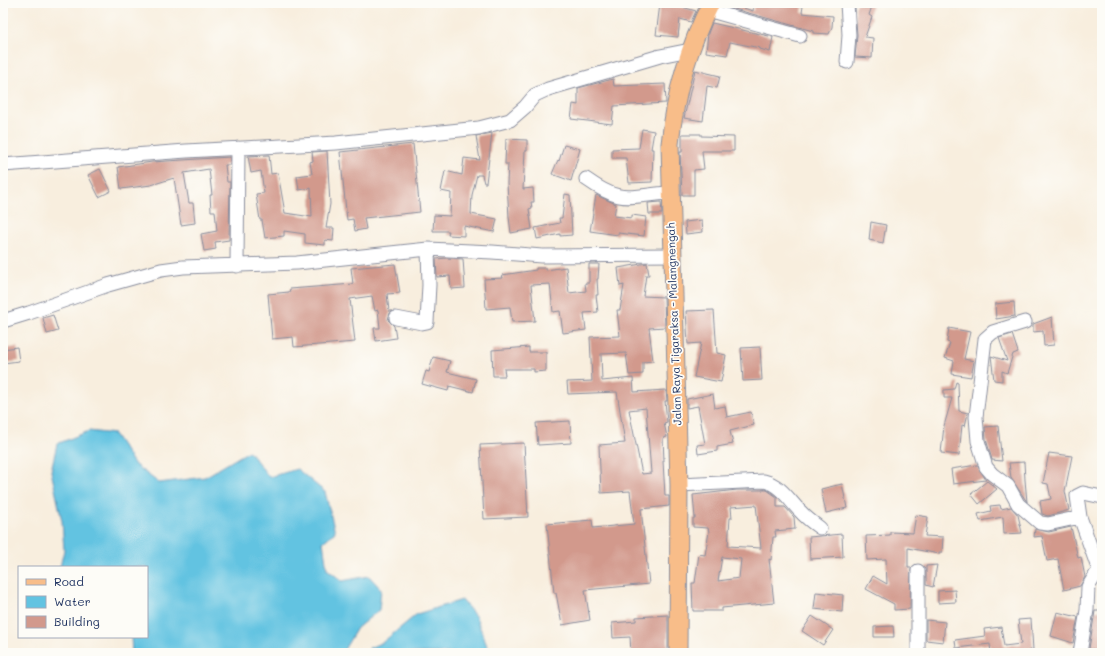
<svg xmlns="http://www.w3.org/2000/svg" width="1105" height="656" viewBox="0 0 1105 656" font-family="Mali,sans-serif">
  <rect width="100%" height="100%" fill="#fdfcf7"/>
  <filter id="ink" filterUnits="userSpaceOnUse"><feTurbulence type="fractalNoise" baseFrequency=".025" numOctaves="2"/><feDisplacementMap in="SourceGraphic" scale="8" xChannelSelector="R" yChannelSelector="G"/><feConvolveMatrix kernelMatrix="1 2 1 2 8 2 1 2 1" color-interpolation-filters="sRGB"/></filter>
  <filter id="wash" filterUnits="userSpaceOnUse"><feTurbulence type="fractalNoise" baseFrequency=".012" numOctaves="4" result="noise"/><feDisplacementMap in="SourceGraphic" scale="16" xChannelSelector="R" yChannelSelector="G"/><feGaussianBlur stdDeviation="0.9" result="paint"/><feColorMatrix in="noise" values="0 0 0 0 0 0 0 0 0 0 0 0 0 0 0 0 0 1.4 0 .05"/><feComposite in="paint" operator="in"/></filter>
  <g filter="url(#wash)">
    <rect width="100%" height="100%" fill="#f8eede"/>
    <!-- water -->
    <path fill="#62c3e1" stroke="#3e79a0" d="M89 431 114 434 135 465 159 483 205 477 249 451 269 477 297 469 325 492 335 532 323 542 327 569 342 581 369 576 381 589 379 610 357 628 342 653H132L131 637H147V567H60L64 550 62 521 51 471 57 444Z
      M462 600 476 617 487 646 494 653H372L369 648 383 642 417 614Z"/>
    <g id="blocks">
      <!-- building -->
      <path fill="#d2998c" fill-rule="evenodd" d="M721 3H728L753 11 754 3 803 6 802 13 833 16 832 27 829 34 813 33V31L720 5Z
        M857 3H873L869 15 872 17 865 37 873 38 872 58 855 57 857 35 855 8Z
        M660 4 682 7 696 11 691 22 680 19 678 37 656 35Z
        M712 23 773 37 770 52 760 49V48L730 42 727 55 706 52 708 33Z
        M695 70 720 76 717 88 707 86 703 121 684 118Z
        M613 79 614 86 665 84 666 103 614 106 612 124 571 119 573 104 578 105V88Z
        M642 129 654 131 651 149H653L652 182 629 183 626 158H612V149L639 148Z
        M492 133 486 183H484L482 175H477L472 195 471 214 497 219 494 232 464 226V236L448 235 449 231H433L434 215 450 216 451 193 441 191 445 171 462 175 464 158 480 160 476 136Z
        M682 134H701V136L734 137V151H702L704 169 694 170V195H682L680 152H682Z
        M506 139 527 140V151H525L523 189 533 188 534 202H531L532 208 529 209 532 229 511 233 509 217 507 183 508 164H505Z
        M413 144 420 212 364 218 366 229 355 231 353 219 347 220 340 152Z
        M564 145 580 149 571 181 552 174 558 160 559 161Z
        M327 151 330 204 326 228H334L333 241 325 240V245L305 243V234L284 231V236L265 238 262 220H260L256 194 264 193 261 171 251 173 248 156 269 155 271 174 278 173 285 213 312 217 311 188 299 190 297 176 312 174 310 162 313 161 312 152Z
        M230 157V165H225L227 182H230L229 240 215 242 216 249 204 251 201 234 217 231 215 211H211L210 195H212L209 169 184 173 189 203H193L195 223 181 225 174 178 151 185 121 189 118 167 152 162Z
        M100 169 111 191 99 197 88 175Z
        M565 194 570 195 572 235 560 236V234L537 239 535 228 560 223 559 218H562Z
        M596 195 616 204 614 216 632 218V215L646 217 644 236 618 233V235L590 231Z
        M661 202 662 214H649L648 203Z
        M702 220 703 232 686 234 685 222Z
        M871 222 886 225 883 243 869 240Z
        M447 258 463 259 465 288 451 289 450 276 437 277 436 259Z
        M647 263 649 275H646L643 296 664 297 665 327 649 328 653 361 643 362V374L629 375 626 353 601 354 602 381 633 378 634 392 666 390 667 401H665L667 422 664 423 667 437 663 438 664 461H663L665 496H669V506L641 509 649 584 585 590 590 620 562 625 556 593H554L547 524 592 520 593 528 634 524 630 491 601 493 599 445 625 443 617 392 568 394 567 382 592 381 590 337 620 336 617 310H620L624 285 620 286 618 268ZM646 408 651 473 642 474 629 410Z
        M395 264 400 293 387 294 389 311H393L390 313 388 320 394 326 396 338 376 341 374 328H380L378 310 375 311 372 296 350 299 355 342 294 347 293 337 272 339 268 294 289 292 290 289 353 284 351 268Z
        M589 264H599L598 279H597L598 295H596L598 312 584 313 586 330 563 333 560 311 553 312 550 284 531 285 535 321 512 322 510 307 486 309 484 279 503 278 502 275 536 270V268H546V270L566 267 569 293 586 291 585 283H589Z
        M1014 302 1015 316 996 319 995 304Z
        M714 310 717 353 726 355 721 382 694 377 701 343 688 344 686 311Z
        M53 315 58 331 47 334 43 318Z
        M1052 317 1054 345 1044 346 1043 331 1033 332V324Z
        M949 328 970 332 964 359 974 361 971 377 952 374 954 361 945 358 950 343 947 342Z
        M1012 334 1018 352 1013 354 1007 373 1002 371V381L994 380 991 356 1007 361 999 338Z
        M17 347 19 361 3 363V349Z
        M529 347V352H546V371L534 372V369H504L505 376H493L492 350Z
        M760 347 762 380 743 381 741 348Z
        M433 357 450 361 447 372 476 379 473 392 449 386 448 391 422 384 426 371 429 372Z
        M956 382 958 383 959 411 968 413 965 426 962 425 959 455 941 453 944 426 952 398H944V390L954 389Z
        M713 394 715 408 725 406 727 417 751 412 754 425 730 431 733 444 717 447V451L698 454 697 445 705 444 698 406 687 408V399Z
        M570 421 571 443 538 445 536 423Z
        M998 426 1002 461 992 460 986 439 985 427Z
        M524 443 528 517 484 519 480 445Z
        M1049 453 1072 456 1065 491 1069 510 1048 516 1042 514 1040 501 1051 499 1048 484 1043 483Z
        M1024 462 1025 480 1027 502 1011 478 1009 463Z
        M977 465 986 480 953 484 951 469Z
        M987 481 997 489 979 504 971 494Z
        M842 484 847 508 826 513 821 489Z
        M737 490H767L777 497V507H785L794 517 795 529 775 531 776 537H773L771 560 769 559 774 603 722 608V611H693L692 583H695L699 554 705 555 709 532 708 528 693 527V518H695L693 495ZM756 505 761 548 728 546 730 518H732L731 507ZM722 557 741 559 739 578 718 581Z
        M1000 505 1001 509 1011 507 1018 515 1022 533 1004 534 1003 517 980 521 978 514 991 511 990 506Z
        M916 515 928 517 925 536 943 537 942 552H939V554L908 548V567H911L910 609 894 610V604L866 589 873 576 887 584 886 559 867 560 866 536 890 535V532L913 533Z
        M1071 527 1078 558 1081 557 1085 577 1080 586 1064 590 1058 559 1047 561 1042 536 1034 537 1035 529 1049 532Z
        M842 534 843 557 810 559 809 537Z
        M937 565 933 587 926 585V566Z
        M955 590 956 602 938 603V591Z
        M816 592 843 595 842 612 814 609Z
        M1095 611H1102V650L1089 649Z
        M1057 612 1078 617 1073 643 1051 636Z
        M668 615V653H631L630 637 613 638 612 623 636 621V617Z
        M812 616 833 630 823 645 802 631Z
        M1031 619 1033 650H1030V653H991L990 644 956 648 955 640 985 636 984 629 1001 627 1004 646 1021 644 1018 620Z
        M926 620 945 622 943 642 926 640Z
        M893 626 894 637H874V627Z"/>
    </g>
  </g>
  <g filter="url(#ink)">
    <use href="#blocks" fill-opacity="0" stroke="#8a8e9e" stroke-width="1"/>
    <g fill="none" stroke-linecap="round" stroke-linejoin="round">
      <defs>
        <path id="minor" d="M847 3 849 35 847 62
          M707 10 800 36
          M3 165 186 151 336 143 479 128 510 120 525 107 535 95 548 89 660 56 690 50
          M586 179C624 206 629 195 671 193
          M237 266 238 148
          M396 318 422 323 427 322 429 285 428 249
          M3 321 29 313 108 285 161 270 183 267 297 263 428 249 492 252 542 256 672 255
          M1025 322 993 332 985 339 976 417 978 441 986 467 992 474 1008 486 1018 504 1040 523 1048 524 1080 517
          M679 485 764 481C781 485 789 500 800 511 806 518 813 523 820 528
          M918 653V571
          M1080 653 1087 610 1088 587 1098 571V568L1080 517 1077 496 1083 493 1102 497"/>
        <path id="major" d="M678 653 679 485 670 144C675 94 688 48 711 3"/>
      </defs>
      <!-- minor casing -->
      <use href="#minor" stroke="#8a8e9e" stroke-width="15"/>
      <!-- major casing -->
      <use href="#major" stroke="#8a8e9e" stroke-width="19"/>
      <!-- minor -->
      <use href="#minor" stroke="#fff" stroke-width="13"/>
      <!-- major -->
      <use href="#major" stroke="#f8bd89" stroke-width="17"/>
    </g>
  </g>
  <g text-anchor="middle" stroke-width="3.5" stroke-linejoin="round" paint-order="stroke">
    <!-- street labels -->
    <g font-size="11" fill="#1b2f5e" stroke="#fdfcf7">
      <text transform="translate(674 324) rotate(-92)" y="4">Jalan Raya Tigaraksa - Malangnengah</text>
    </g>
  </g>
  <!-- margin -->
  <rect width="1105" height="656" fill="none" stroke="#fdfcf7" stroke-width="16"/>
  <!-- legend -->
  <rect x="18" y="566" width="130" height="72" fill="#fdfcf7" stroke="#a3aaba"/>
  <rect x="26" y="579" width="20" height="6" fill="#f8bd89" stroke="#a3aaba"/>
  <text x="54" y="586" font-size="12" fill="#1b2f5e">Road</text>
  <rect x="26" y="596" width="20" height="12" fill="#62c3e1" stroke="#a3aaba"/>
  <text x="54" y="606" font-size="12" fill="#1b2f5e">Water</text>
  <rect x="26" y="616" width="20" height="12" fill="#d2998c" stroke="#a3aaba"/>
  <text x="54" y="626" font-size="12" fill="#1b2f5e">Building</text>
</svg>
